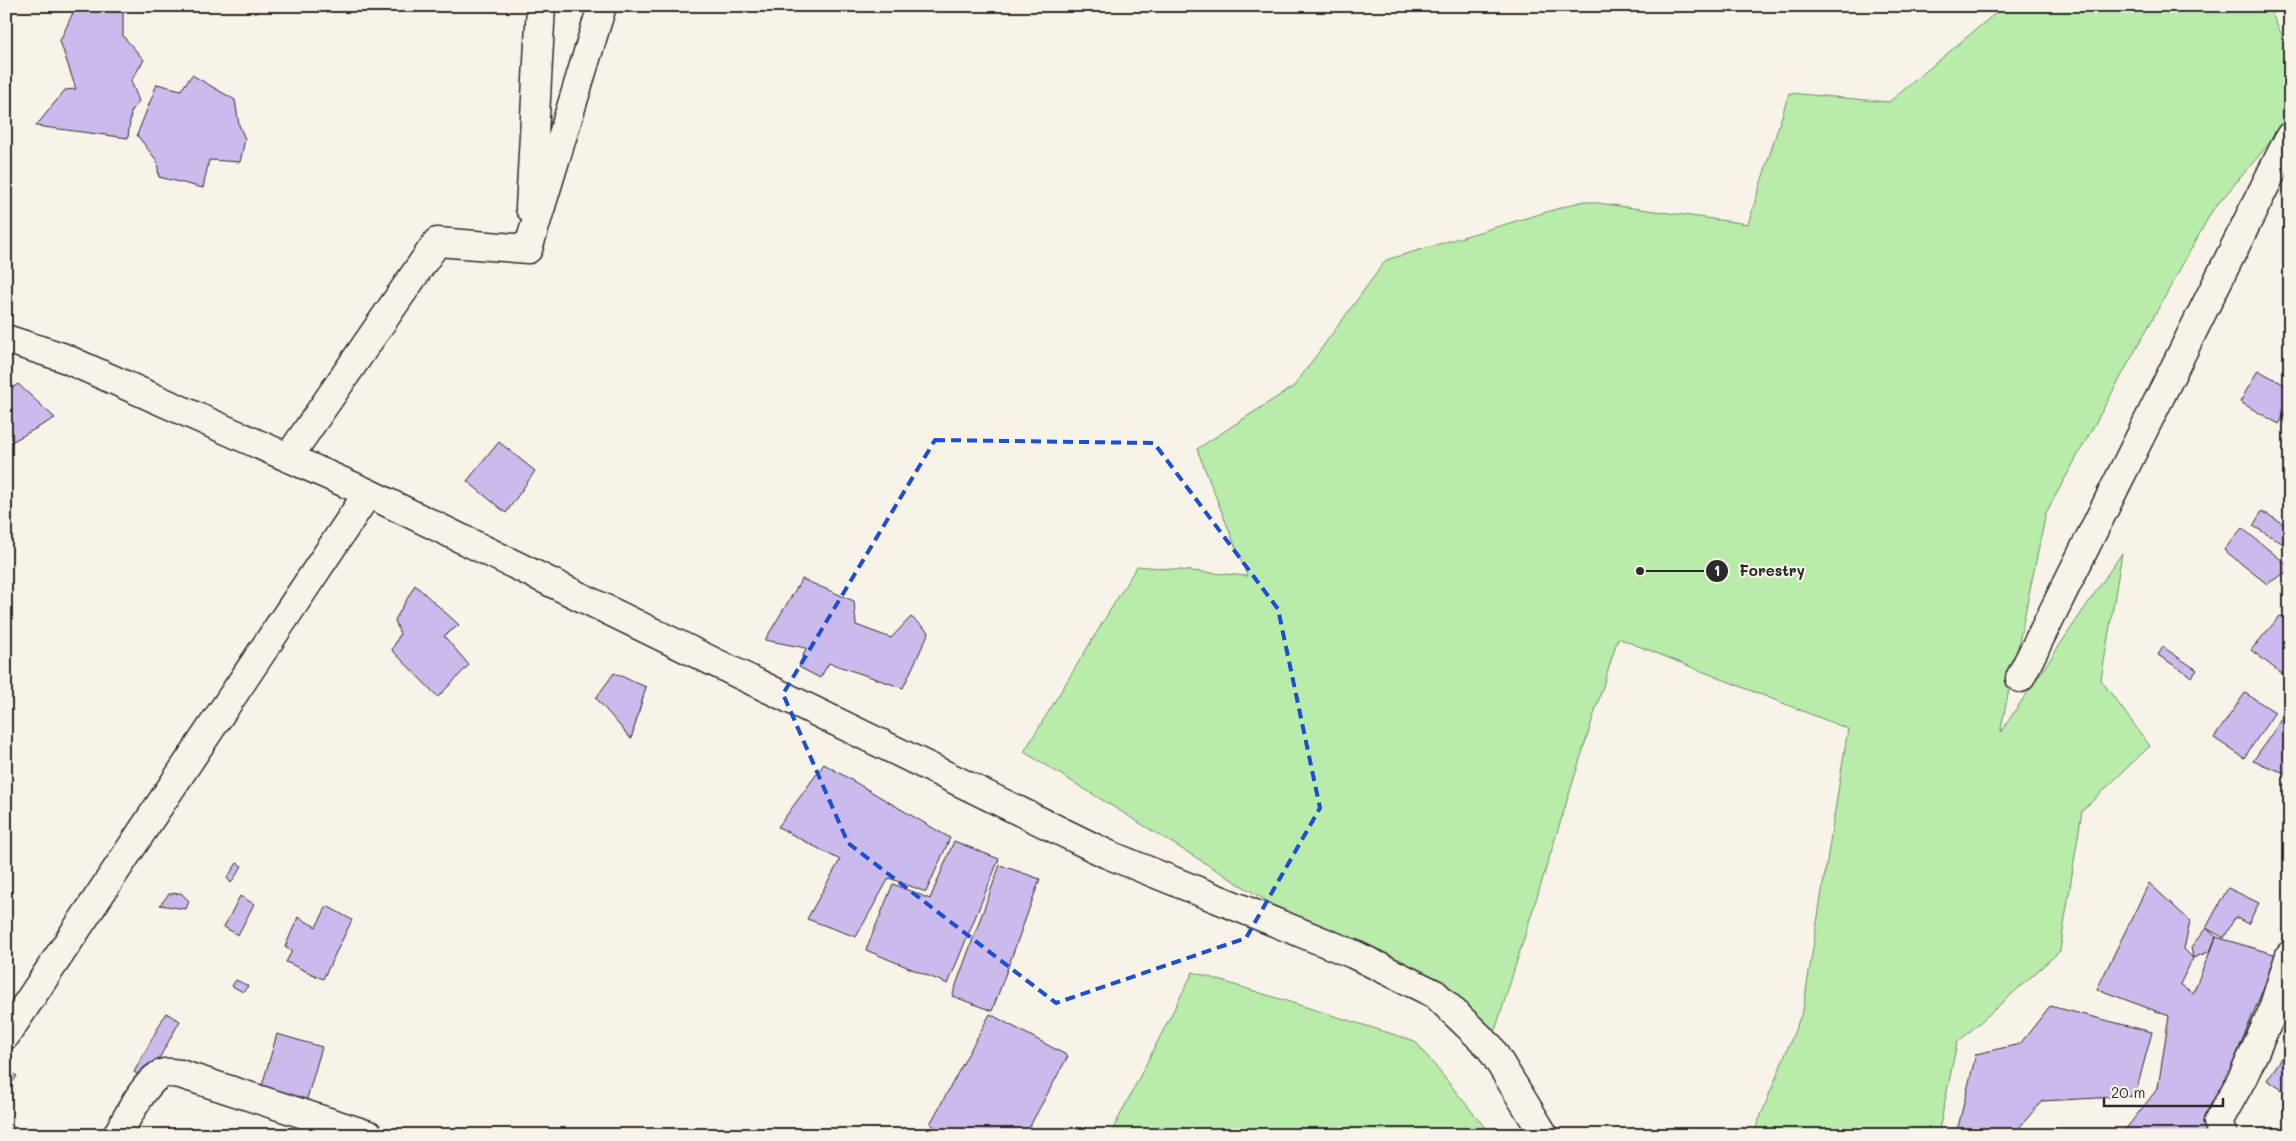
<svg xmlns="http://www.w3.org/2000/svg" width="2296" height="1141" viewBox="0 0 2296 1141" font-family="Mali,sans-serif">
  <rect width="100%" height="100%" fill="#f7f3e8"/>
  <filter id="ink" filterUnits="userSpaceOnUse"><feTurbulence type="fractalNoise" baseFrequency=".02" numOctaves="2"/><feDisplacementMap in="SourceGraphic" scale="10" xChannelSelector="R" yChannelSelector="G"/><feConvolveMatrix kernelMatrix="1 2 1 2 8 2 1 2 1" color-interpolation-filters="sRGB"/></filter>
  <g filter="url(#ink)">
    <!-- green -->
    <path fill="#b9ebab" stroke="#728b6b" d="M2004 6H2268L2290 52V119L2212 211 2046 513 2000 733 2122 553 2101 680 2150 746 2082 811 2060 951 1957 1043 1938 1135H1753L1803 1010 1848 729 1618 638 1490 1047 1353 954 1024 752 1137 566 1247 576 1197 449 1294 386 1386 260 1583 201 1748 224 1789 93 1889 102Z
      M1193 972 1415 1041 1491 1135H1110Z"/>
    <!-- building -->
    <path fill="#cabbec" stroke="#2b2b2b" d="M76 6 123 7V36L144 60 131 81 139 101 131 112 128 138 36 126 65 90 76 89 60 41Z
      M192 75 235 100 239 125 245 139 240 162 209 160 203 188 159 177 157 161 137 135 157 84 181 90Z
      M2258 370 2290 388V405L2279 424 2240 402Z
      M18 384 55 418 6 445V392Z
      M499 442 535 471 506 513 467 481Z
      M2262 511 2290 528V540L2287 546 2253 526Z
      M2242 528 2290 567V570L2267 584 2224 550Z
      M802 579 854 601 856 625 891 638 911 617 929 632 903 688 829 663 820 678 799 667 806 648 765 640Z
      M415 585 459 625 444 636 469 665 438 697 392 650 400 634 395 620Z
      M2280 616 2290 619V680L2251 650Z
      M2163 647 2197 670 2192 677 2158 655Z
      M614 673 646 687 631 739 596 698Z
      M2245 693 2275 712 2244 758 2214 738Z
      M2284 716 2290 720V775L2253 761Z
      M824 764 950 838 926 892 889 878 856 937 807 919 840 860 778 827Z
      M954 841 999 859 948 984 866 950 893 884 930 899Z
      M237 863 242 866 231 883 227 878Z
      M1000 865 1040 879 992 1011 952 996Z
      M2149 883 2190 921 2184 949 2193 958 2180 984 2193 993 2216 937 2277 955 2204 1135H2093L2125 1130 2158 1088 2169 1016 2097 989Z
      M2228 888 2259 903 2248 924 2235 917 2224 938 2206 928Z
      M181 893 189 901 186 909 160 905 169 894Z
      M240 896 254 904 238 935 224 927Z
      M327 906 352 920 323 979 286 962 292 951 285 947 298 917 316 927Z
      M2206 928 2216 937 2211 951 2193 958 2191 947Z
      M236 980 248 986 243 992 232 986Z
      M2050 1006 2152 1032 2135 1096 2042 1101 2013 1135H1956L1976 1054 2020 1044Z
      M166 1013 180 1021 147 1080 134 1072Z
      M990 1014 1068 1056 1025 1135H950L930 1124Z
      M277 1034 322 1047 306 1102 261 1089Z
      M2290 1046V1095L2267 1080Z
      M11 1072 17 1076 6 1091V1078Z
      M6 1123 13 1126 9 1134 6 1132Z"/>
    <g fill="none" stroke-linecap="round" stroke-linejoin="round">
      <defs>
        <path id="minor" d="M530 208 541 6
          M528 249 602 6
          M6 339 62 357 368 493 1107 854 1353 954 1435 994 1490 1047 1544 1135
          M288 458 437 242 528 249
          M2020 678 2290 136
          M6 1035 368 493
          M117 1135C127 1119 142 1086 158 1076 165 1071 172 1073 180 1074L369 1135
          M2223 1135 2218 1122 2243 1077 2271 1015 2290 955"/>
      </defs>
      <!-- minor casing -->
      <use href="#minor" stroke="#2b2b2b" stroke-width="31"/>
      <!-- minor -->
      <use href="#minor" stroke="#f7f3e8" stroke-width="28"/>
    </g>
  </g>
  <!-- marked area -->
  <path fill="none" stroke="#1d4ed8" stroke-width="4" stroke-dasharray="10 6" stroke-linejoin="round" d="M935 440 1154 443 1278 609 1320 808 1246 938 1056 1003 848 843 783 694Z"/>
  <!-- callouts -->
  <path fill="none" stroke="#2b2b2b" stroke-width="2" d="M1640 571L1717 571"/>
  <g fill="#2b2b2b" stroke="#f7f3e8" stroke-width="2">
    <circle cx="1640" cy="571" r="5"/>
    <circle cx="1717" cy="571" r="12"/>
  </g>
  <g font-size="15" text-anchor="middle" font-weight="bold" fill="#fff">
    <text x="1717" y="576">1</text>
  </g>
  <g font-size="15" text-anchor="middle" font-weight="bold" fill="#2b2b2b" stroke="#f7f3e8" stroke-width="4" stroke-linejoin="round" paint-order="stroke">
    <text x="1772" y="576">Forestry</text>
  </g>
  <!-- margin -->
  <rect width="2296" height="1141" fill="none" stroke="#f7f3e8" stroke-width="25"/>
  <rect x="12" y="12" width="2271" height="1116" fill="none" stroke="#2b2b2b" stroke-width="2" filter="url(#ink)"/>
  <!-- scale -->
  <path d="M2104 1098v8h119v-8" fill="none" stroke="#2b2b2b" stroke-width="2.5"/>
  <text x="2111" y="1098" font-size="15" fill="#2b2b2b" stroke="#f7f3e8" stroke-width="4" paint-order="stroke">20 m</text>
</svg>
